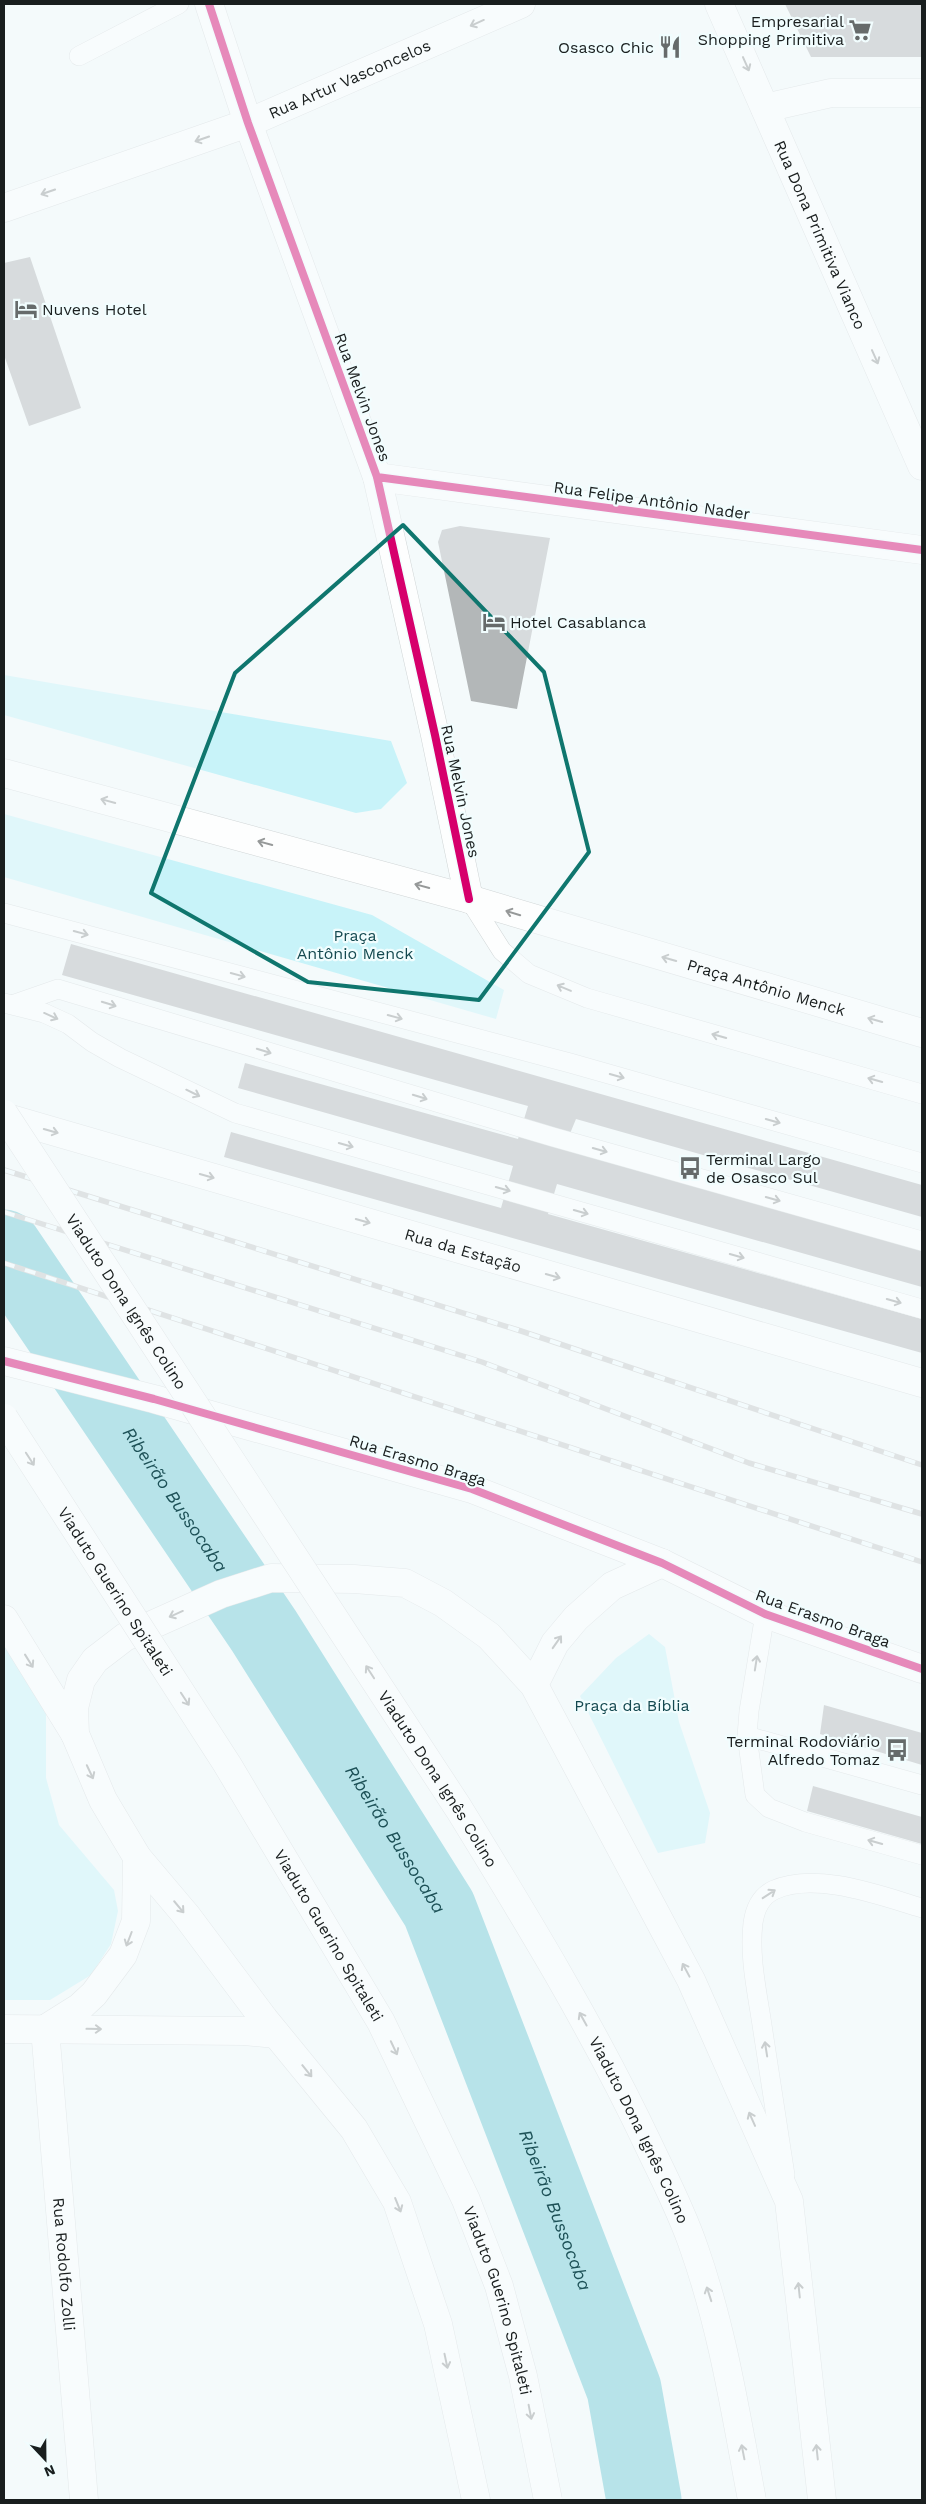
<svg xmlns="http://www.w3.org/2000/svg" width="926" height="2504" viewBox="0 0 926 2504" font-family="'Work Sans',sans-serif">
  <rect width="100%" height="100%" fill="#f4fafb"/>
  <!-- green -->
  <path fill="#c8f3f9" d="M4 675 391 741 407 783 381 809 356 813 4 715Z
    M4 814 372 915 504 990 496 1019 4 877Z
    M649 1634 665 1647 679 1722 710 1813 705 1843 658 1853 580 1696 616 1658Z
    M4 1643 46 1713V1778L59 1825 114 1890 118 1911 111 1944 91 1975 50 2000H4Z"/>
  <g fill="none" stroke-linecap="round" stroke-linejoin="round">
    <!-- river -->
    <path stroke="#6ec8d3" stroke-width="75" id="s1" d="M4 1247 264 1631 439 1909 624 2389 644 2500"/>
  </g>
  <!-- building -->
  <path fill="#b3b7b8" d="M785 4H922V57H811Z
    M30 257 81 408 29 426 4 355V263Z
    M460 526 550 538 517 709 471 701 438 542 442 530Z
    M71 944 922 1185V1217L576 1119 569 1136 922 1246V1287L557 1184 548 1214 922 1319V1353L224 1157 231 1132 501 1208 513 1166 238 1088 245 1063 518 1139 528 1106 62 975Z
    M824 1705 922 1733V1765L820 1734Z
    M813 1786 922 1817V1844L807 1811Z"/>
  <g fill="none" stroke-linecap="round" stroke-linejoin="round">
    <defs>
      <path id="lane" d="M79 56 179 4
        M469 899 502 951 529 974 587 998 922 1094
        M4 913 570 1063 922 1163
        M4 1003 44 1013 68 1024 92 1042 120 1058 235 1113 922 1309
        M12 1005 58 989 553 1137 922 1241
        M765 1614 749 1711 747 1736 755 1795 769 1808 805 1822 922 1855
        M747 1736 922 1785
        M785 2175C777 2125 770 2075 762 2025 757 1991 749 1957 753 1923 755 1909 761 1896 774 1890 816 1871 881 1896 922 1908"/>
      <g id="street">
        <path d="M765 108 831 93H922"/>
        <path d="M377 477 922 550"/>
        <path id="s2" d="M45 2029 84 2500"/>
      </g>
      <g id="secondary">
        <path d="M209 4 248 123 377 477 435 735 469 899"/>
        <path id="s3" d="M719 4 922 466"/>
        <path id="s4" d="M4 208 248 123 521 4"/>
        <path id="s5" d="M4 773 469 899 922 1033"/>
        <path id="s6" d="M4 1117 922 1383"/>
        <path d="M4 1361 154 1399 472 1489 662 1563 765 1614 922 1669"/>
        <path d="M4 1619 75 1734"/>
        <path d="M4 2029 244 2031 276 2034"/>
        <path d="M45 2029 80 2007 94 1994 123 1955 136 1921 137 1857"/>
      </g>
      <path id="primary" d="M534 1685 555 1643 576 1618 612 1586 662 1563
        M476 2500 438 2324 397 2202 354 2129 264 2019 186 1915 137 1857 103 1800 75 1734 74 1708 81 1680 95 1660 125 1637 221 1594 271 1578 354 1579 405 1583 443 1603 489 1636 534 1685 691 1980 789 2201 822 2500"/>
    </defs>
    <!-- lane casing -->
    <use href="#lane" stroke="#d1d6d7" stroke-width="20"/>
    <!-- street casing -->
    <use href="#street" stroke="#d1d6d7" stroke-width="29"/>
    <!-- secondary casing -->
    <use href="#secondary" stroke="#d1d6d7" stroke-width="29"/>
    <!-- primary casing -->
    <use href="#primary" stroke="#d1d6d7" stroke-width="29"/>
    <!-- lane -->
    <use href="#lane" stroke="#fdfefe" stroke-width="19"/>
    <!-- street -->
    <use href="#street" stroke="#fdfefe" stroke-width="28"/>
    <!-- secondary -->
    <use href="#secondary" stroke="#fdfefe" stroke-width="28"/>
    <!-- primary -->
    <use href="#primary" stroke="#fdfefe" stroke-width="28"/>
    <defs>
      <path id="rail" d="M4 1170 521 1331 922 1465
        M4 1212 482 1362 749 1463 922 1514
        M4 1263 922 1562"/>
    </defs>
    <!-- rail casing -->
    <use href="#rail" stroke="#c6c7c7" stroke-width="5.5"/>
    <!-- rail -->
    <use href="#rail" stroke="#f1fdfe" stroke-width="4" stroke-dasharray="11" stroke-linecap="butt"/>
    <defs>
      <g id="primary-bridge">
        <path id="s7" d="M4 1114 459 1809C526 1918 593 2028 648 2144 664 2178 682 2212 694 2248 723 2330 736 2416 752 2500"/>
        <path id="s8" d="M4 1418 227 1764 381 2022 466 2200 499 2286 523 2376 548 2500"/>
      </g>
    </defs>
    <!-- primary-bridge casing -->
    <use href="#primary-bridge" stroke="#d1d6d7" stroke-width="29" stroke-linecap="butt"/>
    <!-- primary-bridge -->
    <use href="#primary-bridge" stroke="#fdfefe" stroke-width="28"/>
    <defs>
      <path id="cycleway" d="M209 4 248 123 377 477 435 735 469 899
        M377 477 922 550
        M4 1361 154 1399 472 1489 662 1563 765 1614 922 1669"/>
    </defs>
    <!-- cycleway casing -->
    <use href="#cycleway" stroke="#f1fdfe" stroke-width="11"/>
    <!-- cycleway -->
    <use href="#cycleway" stroke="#d6006c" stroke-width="8"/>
  </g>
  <!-- one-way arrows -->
  <defs><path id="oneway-shaft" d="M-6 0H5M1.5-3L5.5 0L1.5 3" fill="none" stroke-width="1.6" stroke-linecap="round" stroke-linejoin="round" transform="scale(1.25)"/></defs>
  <g stroke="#969999">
    <use href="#oneway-shaft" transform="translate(477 23) rotate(156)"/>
    <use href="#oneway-shaft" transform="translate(746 64) rotate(66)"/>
    <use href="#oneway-shaft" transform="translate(202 139) rotate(161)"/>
    <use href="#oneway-shaft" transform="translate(48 192) rotate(161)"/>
    <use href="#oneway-shaft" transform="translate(875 357) rotate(66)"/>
    <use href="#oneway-shaft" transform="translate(108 801) rotate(-165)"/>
    <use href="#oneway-shaft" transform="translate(265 843) rotate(-165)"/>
    <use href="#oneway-shaft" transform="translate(422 886) rotate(-165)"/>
    <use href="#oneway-shaft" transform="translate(513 913) rotate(-163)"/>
    <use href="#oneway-shaft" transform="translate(81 933) rotate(15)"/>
    <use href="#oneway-shaft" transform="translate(669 959) rotate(-164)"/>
    <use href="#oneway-shaft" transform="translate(238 975) rotate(15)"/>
    <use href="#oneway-shaft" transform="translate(564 988) rotate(-157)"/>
    <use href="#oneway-shaft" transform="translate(109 1004) rotate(17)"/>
    <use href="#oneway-shaft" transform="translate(51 1016) rotate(24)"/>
    <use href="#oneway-shaft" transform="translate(395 1017) rotate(15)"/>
    <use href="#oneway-shaft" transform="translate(875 1020) rotate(-164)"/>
    <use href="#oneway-shaft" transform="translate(719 1036) rotate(-164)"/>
    <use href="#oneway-shaft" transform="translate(264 1051) rotate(17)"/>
    <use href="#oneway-shaft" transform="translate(617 1076) rotate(16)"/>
    <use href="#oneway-shaft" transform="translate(875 1080) rotate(-164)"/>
    <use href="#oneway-shaft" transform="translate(193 1093) rotate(26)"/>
    <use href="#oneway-shaft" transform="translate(420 1097) rotate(17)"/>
    <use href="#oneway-shaft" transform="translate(773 1121) rotate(16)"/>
    <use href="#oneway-shaft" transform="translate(51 1131) rotate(16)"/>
    <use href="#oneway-shaft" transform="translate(346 1145) rotate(16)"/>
    <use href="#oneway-shaft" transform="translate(600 1150) rotate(16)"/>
    <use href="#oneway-shaft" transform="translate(207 1176) rotate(16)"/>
    <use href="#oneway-shaft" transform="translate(503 1189) rotate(16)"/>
    <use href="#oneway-shaft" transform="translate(773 1199) rotate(16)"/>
    <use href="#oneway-shaft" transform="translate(581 1212) rotate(16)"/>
    <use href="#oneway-shaft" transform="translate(363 1221) rotate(16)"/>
    <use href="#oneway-shaft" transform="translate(737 1256) rotate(16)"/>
    <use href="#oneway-shaft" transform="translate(553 1276) rotate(16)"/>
    <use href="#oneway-shaft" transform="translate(894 1301) rotate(16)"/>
    <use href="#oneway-shaft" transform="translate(30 1459) rotate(57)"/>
    <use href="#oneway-shaft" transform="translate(176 1614) rotate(156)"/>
    <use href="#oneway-shaft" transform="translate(557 1642) rotate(-55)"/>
    <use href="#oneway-shaft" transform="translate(29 1661) rotate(58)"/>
    <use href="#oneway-shaft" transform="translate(756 1663) rotate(-81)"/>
    <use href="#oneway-shaft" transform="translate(370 1672) rotate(-123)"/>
    <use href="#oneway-shaft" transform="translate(185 1699) rotate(57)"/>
    <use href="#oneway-shaft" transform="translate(90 1772) rotate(65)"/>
    <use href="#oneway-shaft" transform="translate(875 1842) rotate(-164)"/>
    <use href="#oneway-shaft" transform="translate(769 1894) rotate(-33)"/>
    <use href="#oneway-shaft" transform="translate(179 1907) rotate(50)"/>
    <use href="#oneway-shaft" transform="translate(129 1939) rotate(111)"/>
    <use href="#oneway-shaft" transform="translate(686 1970) rotate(-118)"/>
    <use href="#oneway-shaft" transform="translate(583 2019) rotate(-119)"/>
    <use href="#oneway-shaft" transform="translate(94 2029) rotate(1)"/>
    <use href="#oneway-shaft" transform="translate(394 2048) rotate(65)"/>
    <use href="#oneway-shaft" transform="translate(766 2049) rotate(-99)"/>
    <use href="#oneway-shaft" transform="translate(307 2071) rotate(51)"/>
    <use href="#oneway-shaft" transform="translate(752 2119) rotate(-114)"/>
    <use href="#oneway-shaft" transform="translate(398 2205) rotate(68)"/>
    <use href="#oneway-shaft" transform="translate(799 2290) rotate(-96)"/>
    <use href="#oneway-shaft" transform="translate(709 2294) rotate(-108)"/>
    <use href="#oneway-shaft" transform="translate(446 2361) rotate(78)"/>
    <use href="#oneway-shaft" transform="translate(530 2412) rotate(79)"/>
    <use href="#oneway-shaft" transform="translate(743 2452) rotate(-101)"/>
    <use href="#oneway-shaft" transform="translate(817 2452) rotate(-96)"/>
  </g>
  <!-- marked area -->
  <path d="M0 0H926V2504H0ZM403 525 544 672 589 852 479 1000 308 982 151 893 235 673Z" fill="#f4fafb" fill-opacity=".55" fill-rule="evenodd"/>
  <path fill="none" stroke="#0f766e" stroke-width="4" stroke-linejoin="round" d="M403 525 544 672 589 852 479 1000 308 982 151 893 235 673Z"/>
  <!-- icons -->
  <defs>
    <symbol id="supermarket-bare" viewBox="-9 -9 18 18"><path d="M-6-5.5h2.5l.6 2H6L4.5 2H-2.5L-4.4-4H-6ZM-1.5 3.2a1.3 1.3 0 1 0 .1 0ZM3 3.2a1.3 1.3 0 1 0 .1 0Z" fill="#666b6b" stroke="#f1fdfe" stroke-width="2.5" paint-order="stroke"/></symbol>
    <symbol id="restaurant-bare" viewBox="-9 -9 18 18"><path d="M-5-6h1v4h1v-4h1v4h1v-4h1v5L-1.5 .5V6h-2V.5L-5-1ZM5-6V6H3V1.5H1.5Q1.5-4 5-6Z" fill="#666b6b" stroke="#f1fdfe" stroke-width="2.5" paint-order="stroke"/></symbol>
    <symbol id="hotel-bare" viewBox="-9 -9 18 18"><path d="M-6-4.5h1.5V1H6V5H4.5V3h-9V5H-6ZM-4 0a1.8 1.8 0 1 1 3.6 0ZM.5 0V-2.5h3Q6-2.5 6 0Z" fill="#666b6b" stroke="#f1fdfe" stroke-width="2.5" paint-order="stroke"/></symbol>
    <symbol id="bus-bare" viewBox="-9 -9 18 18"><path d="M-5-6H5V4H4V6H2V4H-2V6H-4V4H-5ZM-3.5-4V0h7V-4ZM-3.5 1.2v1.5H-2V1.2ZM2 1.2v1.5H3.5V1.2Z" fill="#666b6b" stroke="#f1fdfe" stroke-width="2.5" paint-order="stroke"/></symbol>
  </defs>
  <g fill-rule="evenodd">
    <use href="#supermarket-bare" x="844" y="14" width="32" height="32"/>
    <use href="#restaurant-bare" x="654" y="31" width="32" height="32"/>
    <use href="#hotel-bare" x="10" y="293" width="32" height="32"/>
    <use href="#hotel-bare" x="478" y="606" width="32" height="32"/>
    <use href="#bus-bare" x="674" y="1152" width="32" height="32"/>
    <use href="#bus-bare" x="881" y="1734" width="32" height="32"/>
  </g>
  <g text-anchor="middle" stroke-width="4.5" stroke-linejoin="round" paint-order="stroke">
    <!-- poi labels -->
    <g font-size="16" fill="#191e1e" stroke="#f1fdfe" text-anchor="end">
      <text x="844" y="27">Empresarial<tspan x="844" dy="18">Shopping Primitiva</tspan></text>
      <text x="654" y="53">Osasco Chic</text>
      <text x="42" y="315" text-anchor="start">Nuvens Hotel</text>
      <text x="510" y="628" text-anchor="start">Hotel Casablanca</text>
      <text x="706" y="1165" text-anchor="start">Terminal Largo<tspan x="706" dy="18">de Osasco Sul</tspan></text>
      <text x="880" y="1747">Terminal Rodoviário<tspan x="880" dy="18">Alfredo Tomaz</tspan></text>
    </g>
    <!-- street labels -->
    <g font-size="16" fill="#191e1e" stroke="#f1fdfe">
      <text dy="6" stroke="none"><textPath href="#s4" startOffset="369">Rua Artur Vasconcelos</textPath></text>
      <text dy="6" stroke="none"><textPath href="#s3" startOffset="252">Rua Dona Primitiva Vianco</textPath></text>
      <text transform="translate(363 397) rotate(70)" y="6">Rua Melvin Jones</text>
      <text transform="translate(652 500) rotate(8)" y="6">Rua Felipe Antônio Nader</text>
      <text transform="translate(461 791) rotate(78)" y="6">Rua Melvin Jones</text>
      <text dy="6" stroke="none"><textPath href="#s5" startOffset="792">Praça Antônio Menck</textPath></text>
      <text dy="6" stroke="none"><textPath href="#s6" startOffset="478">Rua da Estação</textPath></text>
      <text dy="6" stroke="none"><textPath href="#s7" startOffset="224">Viaduto Dona Ignês Colino</textPath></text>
      <text transform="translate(418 1460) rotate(17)" y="6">Rua Erasmo Braga</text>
      <text dy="6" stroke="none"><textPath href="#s8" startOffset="206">Viaduto Guerino Spitaleti</textPath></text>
      <text transform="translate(823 1618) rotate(20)" y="6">Rua Erasmo Braga</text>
      <text dy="6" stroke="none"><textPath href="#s7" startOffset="794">Viaduto Dona Ignês Colino</textPath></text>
      <text dy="6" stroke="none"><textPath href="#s8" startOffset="611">Viaduto Guerino Spitaleti</textPath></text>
      <text dy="6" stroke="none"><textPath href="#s7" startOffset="1199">Viaduto Dona Ignês Colino</textPath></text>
      <text dy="6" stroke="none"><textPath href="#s2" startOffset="236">Rua Rodolfo Zolli</textPath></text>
      <text dy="6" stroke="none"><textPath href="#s8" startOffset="1015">Viaduto Guerino Spitaleti</textPath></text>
    </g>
    <!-- park labels -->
    <g font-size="16" fill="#144950" stroke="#f1fdfe">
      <text x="355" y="941">Praça<tspan x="355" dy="18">Antônio Menck</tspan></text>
      <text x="632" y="1711">Praça da Bíblia</text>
    </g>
    <!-- water labels -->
    <g font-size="18" font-style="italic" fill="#1d5157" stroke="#f1fdfe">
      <text dy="6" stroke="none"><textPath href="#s1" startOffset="305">Ribeirão Bussocaba</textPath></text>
      <text dy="6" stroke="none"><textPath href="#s1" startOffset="710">Ribeirão Bussocaba</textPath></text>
      <text dy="6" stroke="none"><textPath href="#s1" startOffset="1115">Ribeirão Bussocaba</textPath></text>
    </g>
  </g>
  <!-- border -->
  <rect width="926" height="2504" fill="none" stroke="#191e1e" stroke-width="10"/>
  <!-- north arrow -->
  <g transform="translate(45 2459) rotate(158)" stroke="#f1fdfe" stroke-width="4" paint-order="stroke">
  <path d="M0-4L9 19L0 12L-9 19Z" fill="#191e1e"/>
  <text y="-8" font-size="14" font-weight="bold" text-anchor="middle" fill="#191e1e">N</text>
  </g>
</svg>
